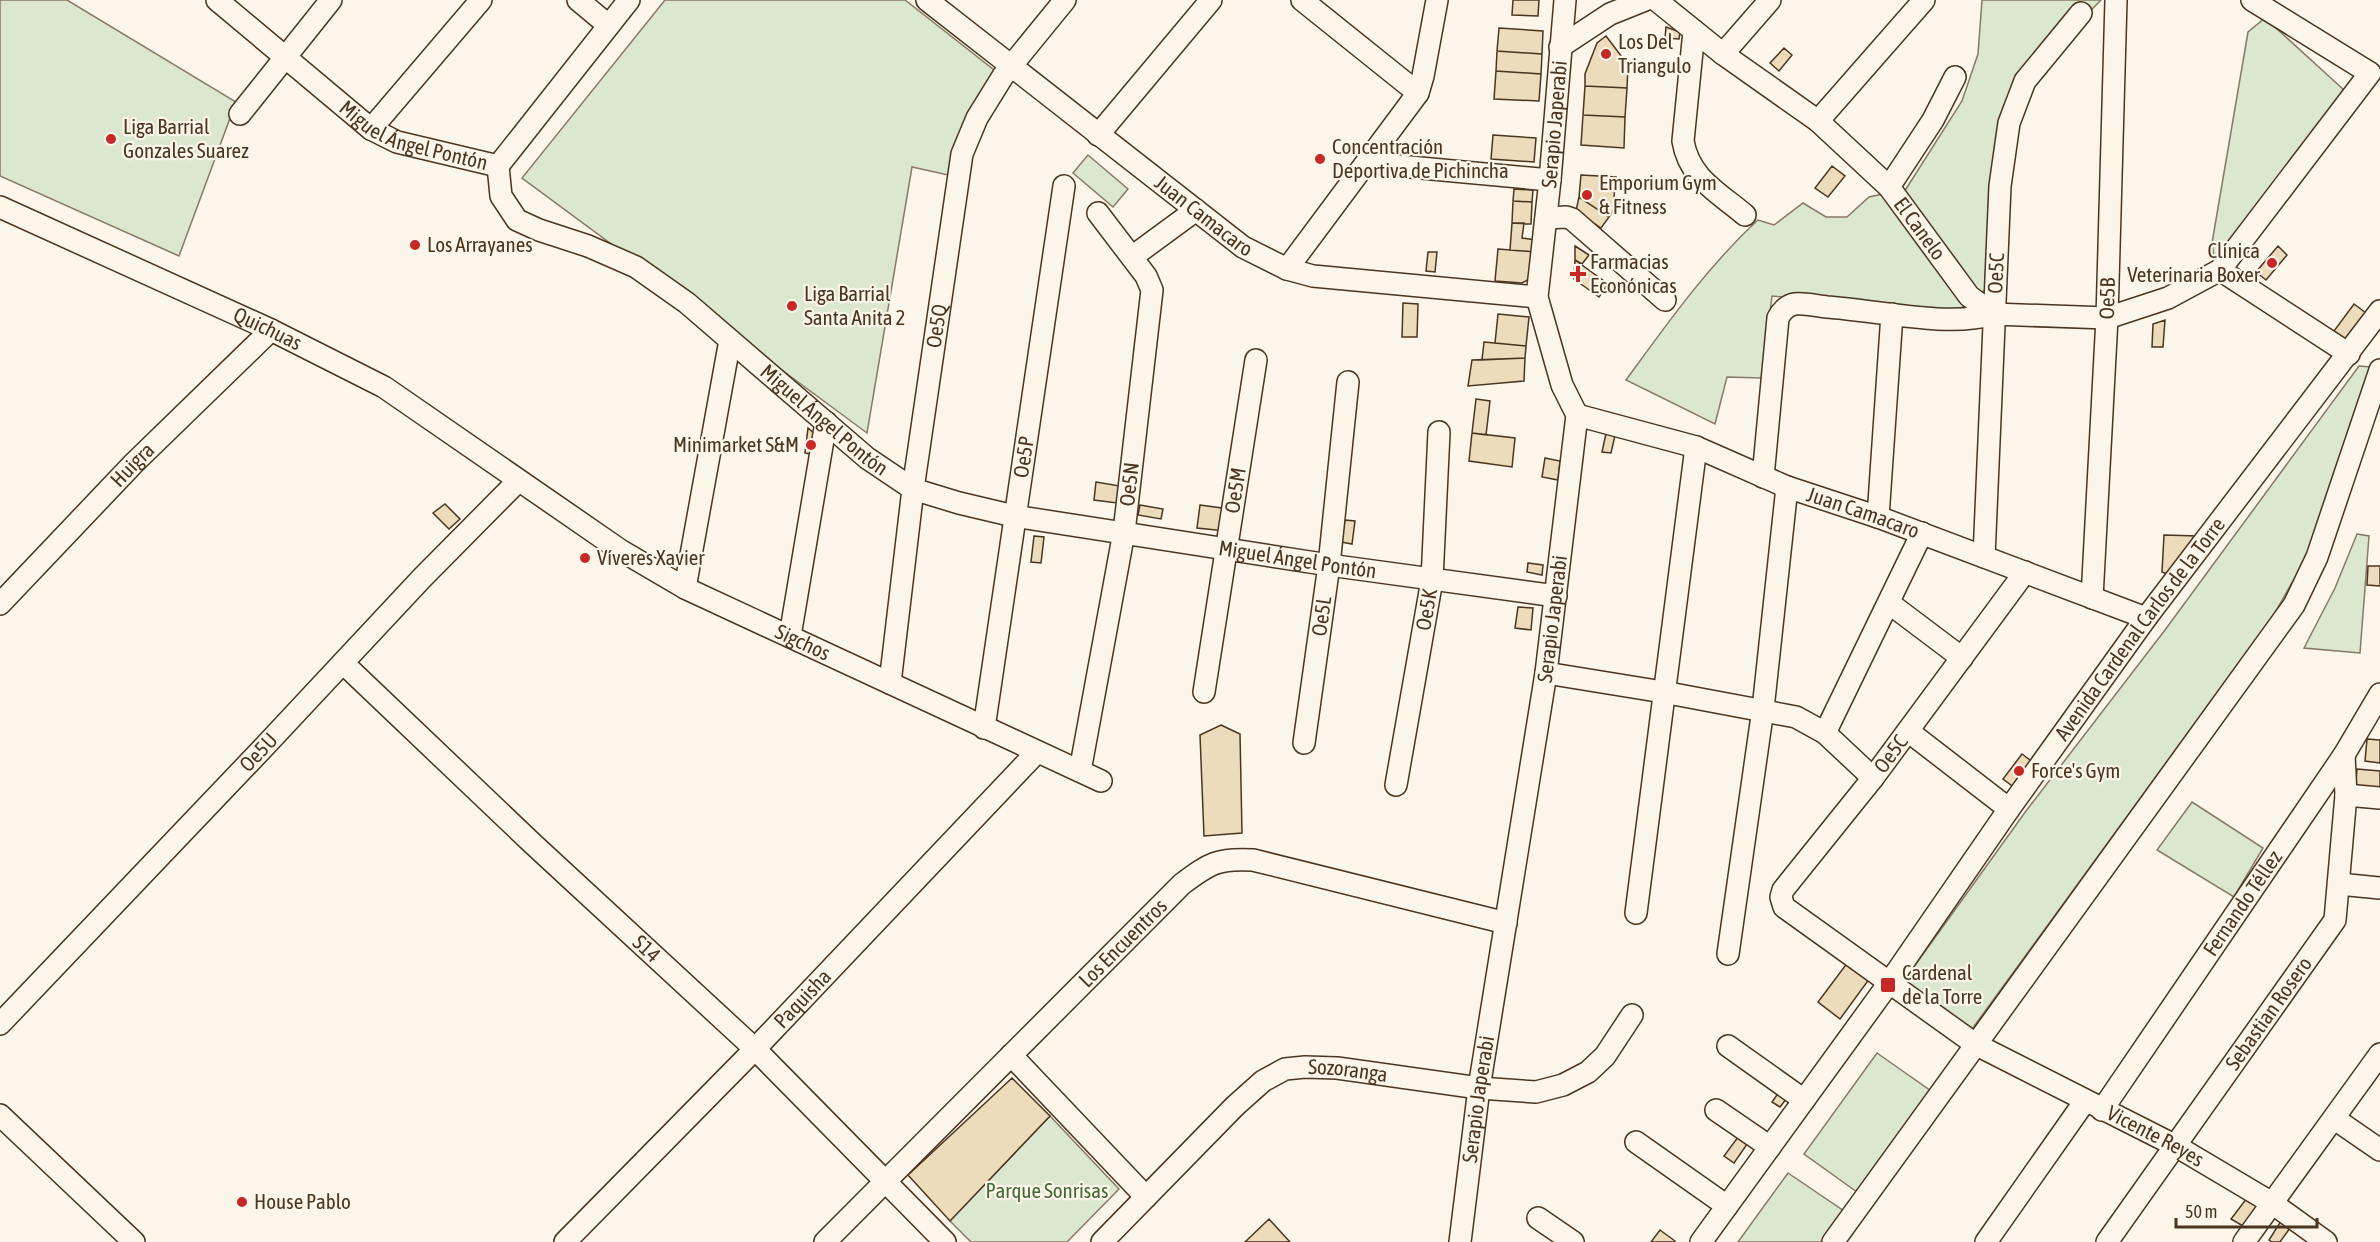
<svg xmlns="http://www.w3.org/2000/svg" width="2380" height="1242" viewBox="0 0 2380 1242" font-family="'Asap Condensed',sans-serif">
  <rect width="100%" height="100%" fill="#fbf6e9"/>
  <!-- green -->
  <path fill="#dce7d0" stroke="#887966" stroke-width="1.5" d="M0 0H67L236 102 179 256 0 176Z
    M665 0H905L1003 77 948 175 912 167 867 433 522 178Z
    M1982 0H2101L2024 79 1995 169 1985 290 1957 311 1772 296 1762 378 1727 377 1715 424 1626 380C1667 324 1707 267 1758 220L1774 225 1803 203 1826 217H1847L1869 197 1906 189 1962 101 1978 54Z
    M2265 18 2344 90 2229 248 2214 257 2212 243 2248 32Z
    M1088 155 1128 189 1113 207 1073 173Z
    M2359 366 2371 367 2309 553 2273 616 1972 1029 1903 982 2026 811 2165 630Z
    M2357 534 2369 536 2360 653 2304 648 2335 588Z
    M2192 802 2263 848 2234 897 2157 850Z
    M1877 1053 1931 1091 1857 1192 1804 1154Z
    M1050 1116 1119 1189 1067 1242H971L950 1221Z
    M1788 1173 1844 1211 1821 1242H1738Z"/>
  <!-- building -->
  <path fill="#ecdcbc" stroke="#4a3520" stroke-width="1.5" d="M1513 0H1539L1538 16 1512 15Z
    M1666 27 1680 32 1679 39 1665 38Z
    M1499 28 1543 31 1542 54 1497 51Z
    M1606 36 1628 65 1627 88 1585 86V74L1597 43Z
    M1784 48 1792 55 1779 71 1770 63Z
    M1497 51 1542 54 1541 74 1496 71Z
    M1496 71 1541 74 1539 101 1494 99Z
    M1585 86 1627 88 1625 117 1583 115Z
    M1583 115 1625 117 1624 148 1581 145Z
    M1493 135 1536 138 1534 162 1491 159Z
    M1832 166 1845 176 1828 197 1815 188Z
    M1581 175 1616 177 1614 197 1620 201 1609 217 1579 197Z
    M1514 189 1533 190 1532 202 1513 201Z
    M1579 197 1609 217 1601 228 1576 211Z
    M1513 201 1532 202 1531 224 1512 223Z
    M1512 223H1524L1522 238 1536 240 1535 252 1510 250Z
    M1575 246 1589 255 1582 264 1575 260Z
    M2278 246 2287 255 2266 280 2256 272Z
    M1498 249 1535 252 1531 278 1522 283 1495 281Z
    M1428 252H1437L1435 272 1426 271Z
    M1575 260 1608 284 1599 297 1574 279Z
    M2374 302 2380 306 2347 340 2334 331 2354 304 2366 313Z
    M1403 303 1418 304 1417 337H1402Z
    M1498 314 1529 317 1526 346 1495 343Z
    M2165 320 2163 347H2152L2153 324Z
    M1484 342 1526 346 1525 358 1482 360Z
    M1525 358 1524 381 1468 386 1472 360Z
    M1476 399 1490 401 1486 435 1472 433Z
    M808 428 818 437 815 455 805 453Z
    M1607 429 1616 431 1611 453 1602 452Z
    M1472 433 1515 438 1512 467 1469 461Z
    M1545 458 1560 461 1558 480 1542 477Z
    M1096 482 1120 486 1117 503 1094 500Z
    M445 504 460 519 449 529 433 513Z
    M1140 505 1163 509 1161 519 1138 515Z
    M1200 505 1229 509 1226 531 1197 528Z
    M1345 520 1355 521 1352 544 1341 542Z
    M2164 535 2197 536 2174 577 2162 572Z
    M1034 536 1044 537 1041 563 1031 562Z
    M1528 563 1543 565 1542 575 1527 572Z
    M2368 566H2380V586L2367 585Z
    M1518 607 1533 608 1531 630 1515 628Z
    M1221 725 1240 734 1242 833 1204 836 1200 735Z
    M2367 739 2380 740V763L2365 761Z
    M2022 754 2034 763 2015 788 2003 779Z
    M2357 769 2380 771V795L2355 793Z
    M1848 962 1870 978 1840 1019 1818 1002Z
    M1012 1078 1050 1116 950 1221 908 1175Z
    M1779 1092 1787 1098 1780 1107 1772 1102Z
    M1741 1133 1750 1140 1734 1163 1724 1156Z
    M2247 1198 2258 1205 2243 1226 2231 1219Z
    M1269 1219 1290 1242H1245Z
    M2281 1221 2290 1228 2280 1242H2272L2269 1240Z
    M1660 1230 1675 1241 1674 1242H1651Z"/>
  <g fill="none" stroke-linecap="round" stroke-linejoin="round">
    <defs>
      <g id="minor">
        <path id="s1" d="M217 0 371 129 397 142 498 166"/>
        <path d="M578 0 608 25"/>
        <path id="s2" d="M927 0 1243 247 1287 269 1313 276 1537 297"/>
        <path d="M1302 0 1418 93"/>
        <path id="s3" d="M1656 0 1723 54 1818 121 1889 187 1969 296 1993 314 2107 318 2168 298 2220 270 2370 73 2252 0"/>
        <path d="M1694 31 1683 141C1689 178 1718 192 1745 215"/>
        <path d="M1560 47 1610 14 1645 0"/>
        <path d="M1723 54 1770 0"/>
        <path d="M240 114 331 0"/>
        <path d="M1818 121 1924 0"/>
        <path d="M371 129 481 0"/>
        <path d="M1098 135 1211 0"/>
        <path d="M1367 163 1550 180"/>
        <path id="s4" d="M498 166 501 196 517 220 539 230 588 246 636 267 687 303 867 458 913 489 959 503 1014 516 1329 565 1556 596"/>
        <path d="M498 166 629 0"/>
        <path d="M1889 187 1933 120 1955 77"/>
        <path id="s5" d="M0 207 271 330 384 387 620 550 685 588 1101 781"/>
        <path d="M1546 218 1566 217 1572 219 1665 300"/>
        <path d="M1132 257 1196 210"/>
        <path d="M1287 269 1418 93 1423 76 1437 0"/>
        <path d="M2220 270 2349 354"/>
        <path id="s6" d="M1577 415 1696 447 1787 487 1878 517 2146 618"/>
        <path d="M1763 477 1778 318C1781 312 1787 305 1795 304 1805 303 1817 306 1827 307 1874 310 1949 328 1993 314"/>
        <path d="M1878 517 1892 314"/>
        <path id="s7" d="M1984 557 2000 186 2009 123 2025 81 2081 13"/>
        <path id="s8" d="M2025 572 1873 778 1783 890 1781 897 1784 907 1975 1044 2176 1146 2272 1203 2326 1242"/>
        <path d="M685 588 730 340"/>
        <path id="s9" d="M2092 598 2107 318 2116 0"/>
        <path d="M1889 603 1962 658"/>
        <path id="s10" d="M0 604 134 463 271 330"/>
        <path d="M790 636 826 422"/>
        <path id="s11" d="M343 663 532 843 755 1049 945 1242"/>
        <path d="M1546 673 1663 692 1796 717 1825 733 1873 778"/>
        <path id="s12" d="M890 683 913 489 962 154 977 118 1003 76 1065 0"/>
        <path id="s13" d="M1204 692 1256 360"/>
        <path id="s14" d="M984 728 1064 186"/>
        <path d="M1908 731 2009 809"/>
        <path d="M1825 733 1922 533"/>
        <path id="s15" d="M1304 743 1329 565 1348 382"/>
        <path id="s16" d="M1080 771 1124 532 1152 290 1146 276 1098 213"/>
        <path id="s17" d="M1396 785 1432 580 1439 432"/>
        <path d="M2346 795 2380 798"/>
        <path d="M2339 884 2380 888"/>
        <path d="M1636 913 1696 447"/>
        <path d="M1728 954 1763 709 1787 487"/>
        <path id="s18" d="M0 1024 264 747 422 578 518 481"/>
        <path d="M1728 1046 1804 1100"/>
        <path d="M1011 1055 1146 1197"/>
        <path d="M1716 1110 1770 1147"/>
        <path id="s19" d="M2102 1110 2344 755 2380 694"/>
        <path d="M0 1115 134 1242"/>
        <path d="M2335 1119 2380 1150"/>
        <path d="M1636 1142 1727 1206"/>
        <path d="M1538 1218 1573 1242"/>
        <path id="s20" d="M565 1242 755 1049 1037 752"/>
        <path id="s21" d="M825 1242 1182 884C1210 863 1218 858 1253 860L1506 923"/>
        <path id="s22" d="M1102 1242 1235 1106 1263 1081 1285 1069 1305 1067 1337 1068 1479 1088 1536 1092 1563 1085 1588 1072 1605 1056 1632 1015"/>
        <path id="s23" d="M1460 1242 1479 1088 1546 673 1577 415 1562 385 1537 297 1550 180 1565 0"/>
        <path id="s24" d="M1701 1242 1889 983 2009 809 2146 618 2380 311"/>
        <path d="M1833 1242 2294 605 2317 557 2380 370"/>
        <path d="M1986 1242 2085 1101"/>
        <path id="s25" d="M2107 1242 2335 920 2346 795 2344 755"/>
        <path d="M2244 1242 2380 1054"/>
      </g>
    </defs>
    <!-- minor casing -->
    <use href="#minor" stroke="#4a3520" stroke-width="24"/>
    <!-- minor -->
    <use href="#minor" stroke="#fbf6e9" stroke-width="21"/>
  </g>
  <!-- markers -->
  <g fill="#c62828" stroke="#fbf6e9" stroke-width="2">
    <circle cx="1606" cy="54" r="6"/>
    <circle cx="111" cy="139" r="6"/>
    <circle cx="1320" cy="159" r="6"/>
    <circle cx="1587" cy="195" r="6"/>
    <circle cx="415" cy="245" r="6"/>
    <circle cx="2272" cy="263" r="6"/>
    <path d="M1575 265h6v6h6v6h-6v6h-6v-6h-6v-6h6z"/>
    <circle cx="792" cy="306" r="6"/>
    <circle cx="811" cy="445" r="6"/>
    <circle cx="585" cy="558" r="6"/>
    <circle cx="2019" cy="771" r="6"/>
    <rect x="1880" y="977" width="16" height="16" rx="3"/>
    <circle cx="242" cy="1202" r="6"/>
  </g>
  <g text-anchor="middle" stroke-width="4.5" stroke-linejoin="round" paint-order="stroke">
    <!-- poi labels -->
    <g font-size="21" fill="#4a3520" stroke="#fbf6e9" text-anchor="start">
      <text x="1618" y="49">Los Del<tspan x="1618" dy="24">Triangulo</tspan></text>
      <text x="123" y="134">Liga Barrial<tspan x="123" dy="24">Gonzales Suarez</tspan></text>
      <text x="1332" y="154">Concentración<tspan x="1332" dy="24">Deportiva de Pichincha</tspan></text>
      <text x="1599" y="190">Emporium Gym<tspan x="1599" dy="24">&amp; Fitness</tspan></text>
      <text x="427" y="252">Los Arrayanes</text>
      <text x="2260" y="258" text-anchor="end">Clínica<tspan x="2260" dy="24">Veterinaria Boxer</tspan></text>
      <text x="1590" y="269">Farmacias<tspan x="1590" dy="24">Econónicas</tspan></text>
      <text x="804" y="301">Liga Barrial<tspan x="804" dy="24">Santa Anita 2</tspan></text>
      <text x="799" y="452" text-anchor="end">Minimarket S&amp;M</text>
      <text x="597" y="565">Víveres Xavier</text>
      <text x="2031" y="778">Force's Gym</text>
      <text x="1902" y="980">Cardenal<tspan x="1902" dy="24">de la Torre</tspan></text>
      <text x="254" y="1209">House Pablo</text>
    </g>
    <!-- street labels -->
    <g font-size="21" fill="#4a3520" stroke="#fbf6e9">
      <text dy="7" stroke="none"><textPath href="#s23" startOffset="1134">Serapio Japerabi</textPath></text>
      <text dy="7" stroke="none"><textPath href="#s1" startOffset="243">Miguel Ángel Pontón</textPath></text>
      <text dy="7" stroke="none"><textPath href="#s2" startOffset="351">Juan Camacaro</textPath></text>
      <text dy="7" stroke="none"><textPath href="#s3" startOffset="351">El Canelo</textPath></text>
      <text dy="7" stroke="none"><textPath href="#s7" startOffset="284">Oe5C</textPath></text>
      <text dy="7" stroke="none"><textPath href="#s9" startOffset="300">Oe5B</textPath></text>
      <text dy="7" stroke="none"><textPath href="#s12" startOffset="360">Oe5Q</textPath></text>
      <text dy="7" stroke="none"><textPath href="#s5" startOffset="294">Quichuas</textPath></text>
      <text dy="7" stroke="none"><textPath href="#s4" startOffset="430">Miguel Ángel Pontón</textPath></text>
      <text dy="7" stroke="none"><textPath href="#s14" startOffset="274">Oe5P</textPath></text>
      <text dy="7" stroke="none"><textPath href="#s10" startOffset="192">Huigra</textPath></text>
      <text dy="7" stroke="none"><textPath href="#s16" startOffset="291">Oe5N</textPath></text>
      <text dy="7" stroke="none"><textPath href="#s13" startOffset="204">Oe5M</textPath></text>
      <text dy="7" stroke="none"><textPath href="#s6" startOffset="303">Juan Camacaro</textPath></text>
      <text dy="7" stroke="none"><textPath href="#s4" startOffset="934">Miguel Ángel Pontón</textPath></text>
      <text dy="7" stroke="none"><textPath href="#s17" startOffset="178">Oe5K</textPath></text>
      <text dy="7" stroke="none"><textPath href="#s15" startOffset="128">Oe5L</textPath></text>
      <text dy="7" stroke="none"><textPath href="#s23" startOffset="630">Serapio Japerabi</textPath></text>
      <text dy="7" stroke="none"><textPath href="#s24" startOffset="754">Avenida Cardenal Carlos de la Torre</textPath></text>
      <text dy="7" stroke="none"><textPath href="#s5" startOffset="916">Sigchos</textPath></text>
      <text dy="7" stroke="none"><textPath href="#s18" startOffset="375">Oe5U</textPath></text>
      <text transform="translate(1891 754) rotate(-54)" y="7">Oe5C</text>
      <text dy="7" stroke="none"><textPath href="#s19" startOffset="250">Fernando Téllez</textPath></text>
      <text dy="7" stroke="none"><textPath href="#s21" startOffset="422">Los Encuentros</textPath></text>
      <text dy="7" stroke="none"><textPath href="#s11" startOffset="417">S14</textPath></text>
      <text dy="7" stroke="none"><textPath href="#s20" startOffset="340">Paquisha</textPath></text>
      <text dy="7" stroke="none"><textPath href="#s25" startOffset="280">Sebastian Rosero</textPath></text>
      <text dy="7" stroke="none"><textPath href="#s22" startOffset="316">Sozoranga</textPath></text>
      <text dy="7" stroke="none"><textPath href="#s23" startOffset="144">Serapio Japerabi</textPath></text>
      <text dy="7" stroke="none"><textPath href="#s8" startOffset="855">Vicente Reyes</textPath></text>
    </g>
    <!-- park labels -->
    <g font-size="21" fill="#436837" stroke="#fbf6e9">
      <text x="1047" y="1198">Parque Sonrisas</text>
    </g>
  </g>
  <!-- scale -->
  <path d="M2176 1218v9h141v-9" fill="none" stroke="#4a3520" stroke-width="3"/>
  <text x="2185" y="1218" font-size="18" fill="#4a3520" stroke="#fbf6e9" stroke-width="4.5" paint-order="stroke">50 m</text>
</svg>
